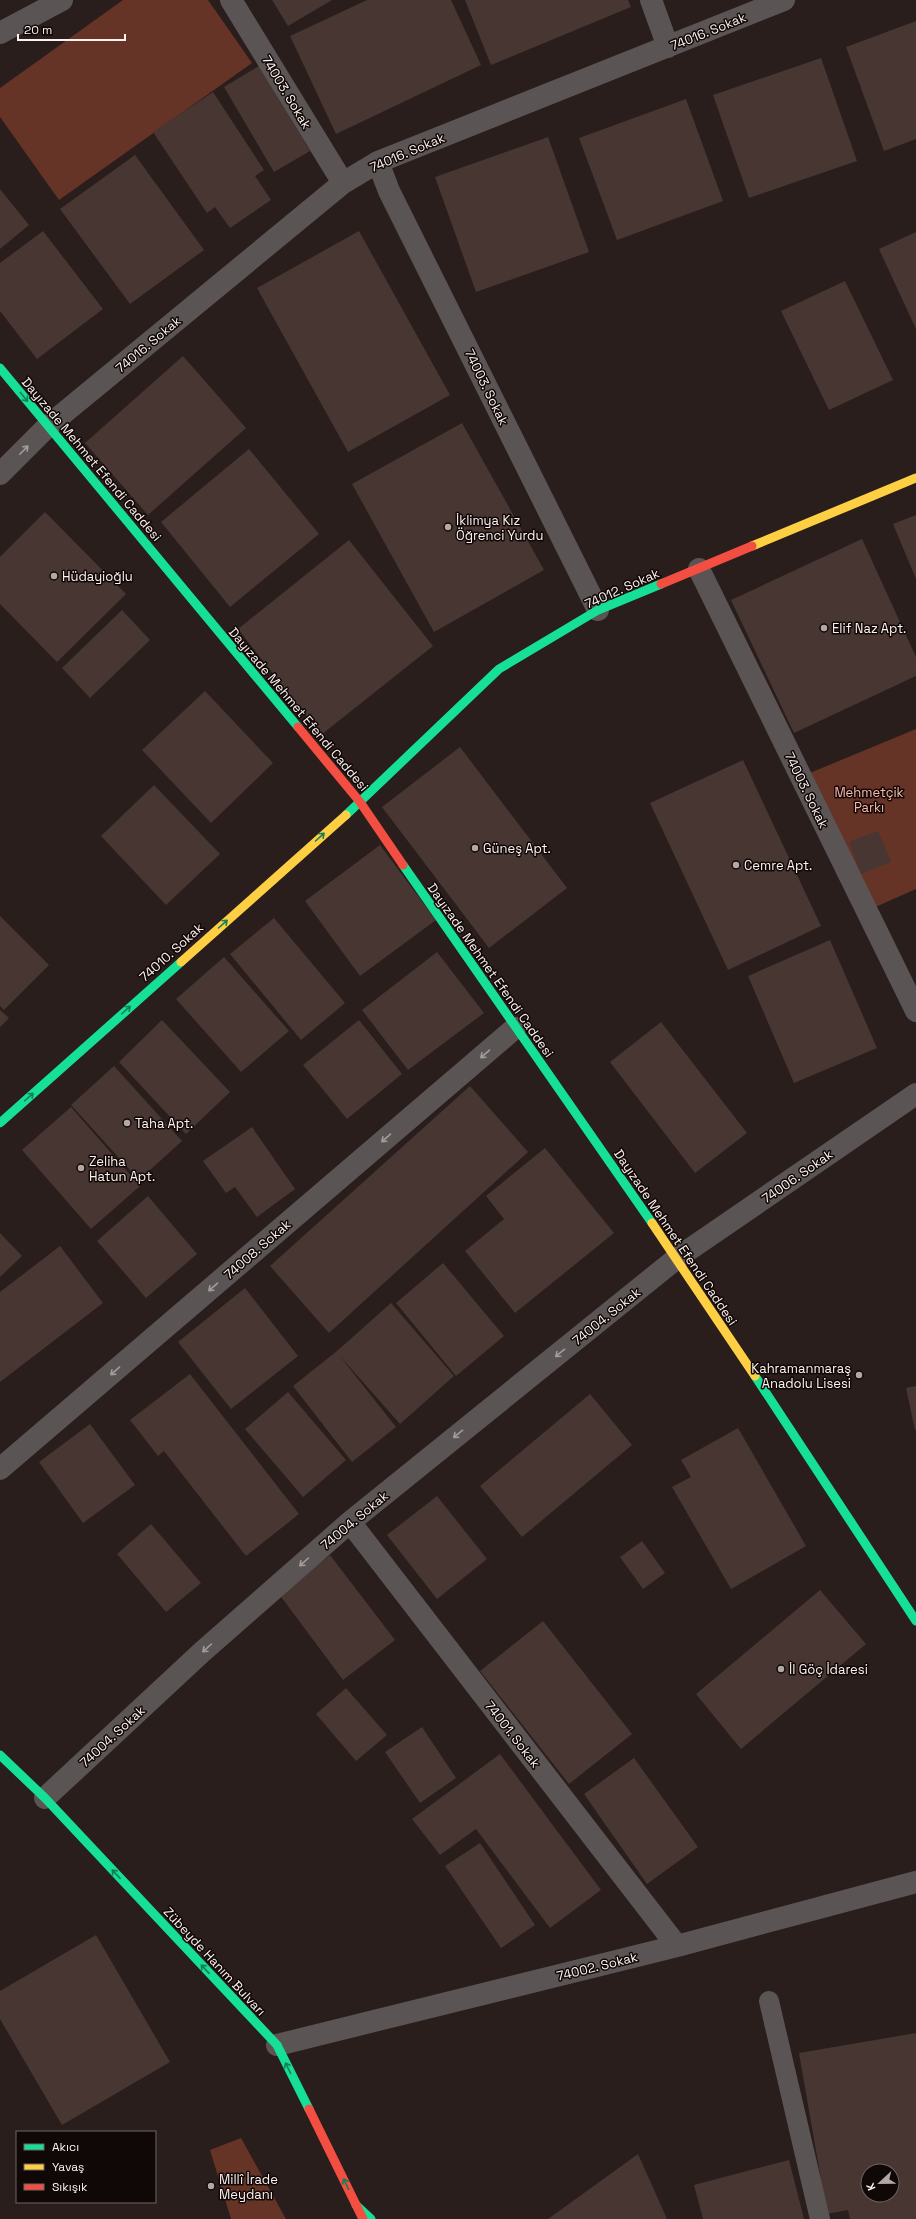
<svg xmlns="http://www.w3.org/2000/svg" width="916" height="2219" viewBox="0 0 916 2219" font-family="'Space Grotesk',sans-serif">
  <rect width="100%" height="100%" fill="#291e1c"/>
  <!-- green -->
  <path fill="#663327" d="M123 0H208L252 63 59 200 0 117V88Z
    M916 729V889L871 909 805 775Z
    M241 2138 286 2219H231L210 2150Z"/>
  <!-- building -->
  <path fill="#483632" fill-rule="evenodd" d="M272 0H332L288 26Z
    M367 0H451L481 65 336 134 290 36Z
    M465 0H628L631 7 491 65Z
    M916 21V139L884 151 846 47Z
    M821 58 857 161 749 198 713 95Z
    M259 66 310 151 274 172 224 87Z
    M213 92 264 170 255 176 271 200 230 228 215 207 207 213 153 132Z
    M686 99 723 201 617 240 579 138Z
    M548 137 589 252 476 292 435 177Z
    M135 155 204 250 130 304 60 209Z
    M0 189 29 225 0 249Z
    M43 231 103 309 37 359 0 311V263Z
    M359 231 450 395 348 452 257 288Z
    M916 232V329L879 249Z
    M845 281 893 380 829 410 781 311Z
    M183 356 246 428 148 515 85 443Z
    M462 423 544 570 434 632 352 484Z
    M249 449 319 534 230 607 161 522Z
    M45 512 126 594 57 662 0 604V557Z
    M916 515V579L893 524Z
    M862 539 916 657V676L794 733 731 600Z
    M349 540 433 646 321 735 238 629Z
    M122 610 150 640 90 698 62 668Z
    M205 691 273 763 211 823 142 750Z
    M460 747 567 888 489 948 382 807Z
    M743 760 821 926 728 970 650 803Z
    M154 785 220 854 166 905 101 836Z
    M878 831 891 862 861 874 849 842Z
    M380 845 436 920 360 976 305 901Z
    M0 916 49 965 4 1010 0 1006Z
    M274 918 345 1003 301 1040 230 954Z
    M830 940 877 1048 794 1083 748 976Z
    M437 952 484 1013 408 1070 362 1010Z
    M224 957 289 1031 241 1072 176 999Z
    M0 1010 9 1018 0 1027Z
    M162 1020 230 1092 186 1134 119 1062Z
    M359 1020 402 1074 347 1119 303 1065Z
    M661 1022 747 1133 695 1173 610 1062Z
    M114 1066 182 1141 139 1180 71 1105Z
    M470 1086 528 1152 329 1333 270 1266Z
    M71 1107 140 1186 91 1229 22 1150Z
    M252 1127 295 1189 257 1217 235 1187 226 1193 203 1161Z
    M545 1148 614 1233 515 1313 465 1251 504 1219 486 1196Z
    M148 1196 197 1254 146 1298 97 1241Z
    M0 1233 22 1256 0 1277Z
    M60 1246 103 1303 0 1382V1292Z
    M443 1263 504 1336 456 1376 396 1303Z
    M245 1288 298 1356 231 1409 178 1342Z
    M391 1303 454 1376 400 1424 339 1355 396 1427 352 1462 293 1386 337 1351Z
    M190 1374 299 1514 246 1556 164 1451 158 1456 130 1420Z
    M916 1386V1430H915L906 1388Z
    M288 1392 346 1460 303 1497 245 1429Z
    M590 1394 632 1445 522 1537 480 1486Z
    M90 1424 135 1485 83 1523 39 1462Z
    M738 1428 806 1546 731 1589 672 1487 691 1477 681 1460Z
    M437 1496 487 1559 437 1599 387 1535Z
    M151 1524 201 1583 166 1612 117 1554Z
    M642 1541 665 1573 643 1589 620 1557Z
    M330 1555 395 1640 343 1680 279 1594Z
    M820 1590 866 1644 741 1749 696 1694Z
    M543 1621 632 1734 569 1784 480 1671Z
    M346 1688 387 1735 356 1761 316 1714Z
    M422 1727 456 1778 420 1803 385 1752Z
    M500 1754 601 1890 550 1928 476 1829 440 1855 412 1819Z
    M634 1758 698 1847 647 1884 584 1794Z
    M480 1843 535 1925 501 1948 445 1866Z
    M96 1935 170 2062 62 2125 0 2019V1991Z
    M916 2033V2219H850L848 2210 827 2214 799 2053ZM868 2171H892V2195H868Z
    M638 2154 667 2219H548Z
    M789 2160 804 2219H703L694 2185Z"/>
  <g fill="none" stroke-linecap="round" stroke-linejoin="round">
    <!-- lane -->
    <path stroke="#5a5554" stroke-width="20" d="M769 2001 820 2219"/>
    <!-- street -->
    <path stroke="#5a5554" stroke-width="22" d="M231 0 343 183
      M651 0 668 47
      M0 33 62 0
      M378 162 389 191 598 610
      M0 474 48 426 343 183 378 162 784 0
      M699 569 916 1011
      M0 1469 515 1028
      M350 1522 677 1946
      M45 1798 202 1652 350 1522 677 1258 916 1094
      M277 2045 677 1946 916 1882"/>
    <!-- fast -->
    <path stroke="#16e098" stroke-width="9" d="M0 368 298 727
      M346 815 499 669 598 610 661 584
      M403 865 652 1223
      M0 1123 181 962
      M755 1376 916 1621
      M0 1755 45 1798 277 2045 309 2109
      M356 2205 371 2219"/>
    <!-- slow -->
    <path stroke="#ffcf43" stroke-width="9" d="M752 546 916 478
      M181 962 346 815
      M652 1223 755 1376"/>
    <!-- jam -->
    <path stroke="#f24e42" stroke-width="9" d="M661 584 752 546
      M298 727 360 802 403 865
      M309 2109 363 2219"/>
  </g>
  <!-- one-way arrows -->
  <defs><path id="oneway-shaft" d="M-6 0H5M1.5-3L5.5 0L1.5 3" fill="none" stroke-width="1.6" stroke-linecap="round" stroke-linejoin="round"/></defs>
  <g stroke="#137f56">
    <use href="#oneway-shaft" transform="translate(24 397) rotate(51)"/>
    <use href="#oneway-shaft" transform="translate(320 837) rotate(-42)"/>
    <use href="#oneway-shaft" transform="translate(223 924) rotate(-42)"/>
    <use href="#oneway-shaft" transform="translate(126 1010) rotate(-42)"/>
    <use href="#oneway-shaft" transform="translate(29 1097) rotate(-42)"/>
    <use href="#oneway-shaft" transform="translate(116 1874) rotate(-133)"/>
    <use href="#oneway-shaft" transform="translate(205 1969) rotate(-133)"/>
    <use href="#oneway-shaft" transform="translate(288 2068) rotate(-116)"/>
    <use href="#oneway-shaft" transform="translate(346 2184) rotate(-116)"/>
  </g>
  <g stroke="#a39c9a">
    <use href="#oneway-shaft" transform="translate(24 450) rotate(-45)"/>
    <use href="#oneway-shaft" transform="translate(485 1054) rotate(139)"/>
    <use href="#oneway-shaft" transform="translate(386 1138) rotate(139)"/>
    <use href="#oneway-shaft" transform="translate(213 1287) rotate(139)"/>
    <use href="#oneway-shaft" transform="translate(560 1353) rotate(141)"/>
    <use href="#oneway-shaft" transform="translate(115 1371) rotate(139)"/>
    <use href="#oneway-shaft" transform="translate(458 1434) rotate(141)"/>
    <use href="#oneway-shaft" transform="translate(304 1562) rotate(138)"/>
    <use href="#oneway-shaft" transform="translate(207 1648) rotate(138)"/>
  </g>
  <!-- markers -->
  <g fill="#b3a8a6" stroke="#100806" stroke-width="1.5">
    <circle cx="448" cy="527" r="4"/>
    <circle cx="54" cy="576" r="4"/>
    <circle cx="824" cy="628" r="4"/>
    <circle cx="475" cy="848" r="4"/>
    <circle cx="736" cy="865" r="4"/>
    <circle cx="127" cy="1123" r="4"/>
    <circle cx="81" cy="1168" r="4"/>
    <circle cx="859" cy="1375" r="4"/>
    <circle cx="781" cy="1669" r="4"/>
    <circle cx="211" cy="2186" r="4"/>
  </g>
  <g text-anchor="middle" stroke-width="3" stroke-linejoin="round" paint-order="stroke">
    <!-- street labels -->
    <g font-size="13" fill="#fdf2f0" stroke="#100806">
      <text transform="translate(708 31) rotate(-22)" y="5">74016. Sokak</text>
      <text transform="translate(287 92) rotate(59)" y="5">74003. Sokak</text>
      <text transform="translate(407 152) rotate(-23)" y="5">74016. Sokak</text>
      <text transform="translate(148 344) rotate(-40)" y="5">74016. Sokak</text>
      <text transform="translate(487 387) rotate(64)" y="5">74003. Sokak</text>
      <text transform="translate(92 459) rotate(50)" y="5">Dayızade Mehmet Efendi Caddesi</text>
      <text transform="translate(622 588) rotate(-24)" y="5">74012. Sokak</text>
      <text transform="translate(299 709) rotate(50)" y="5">Dayızade Mehmet Efendi Caddesi</text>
      <text transform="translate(807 790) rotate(64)" y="5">74003. Sokak</text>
      <text transform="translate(171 952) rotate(-42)" y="5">74010. Sokak</text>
      <text transform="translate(491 970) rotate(55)" y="5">Dayızade Mehmet Efendi Caddesi</text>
      <text transform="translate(797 1176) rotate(-35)" y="5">74006. Sokak</text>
      <text transform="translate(676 1237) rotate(56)" y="5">Dayızade Mehmet Efendi Caddesi</text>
      <text transform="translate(257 1249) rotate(-41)" y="5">74008. Sokak</text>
      <text transform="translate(606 1316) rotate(-39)" y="5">74004. Sokak</text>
      <text transform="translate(354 1520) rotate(-40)" y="5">74004. Sokak</text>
      <text transform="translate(513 1734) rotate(52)" y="5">74001. Sokak</text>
      <text transform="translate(112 1736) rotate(-43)" y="5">74004. Sokak</text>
      <text transform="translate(215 1961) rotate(47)" y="5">Zübeyde Hanım Bulvarı</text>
      <text transform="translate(597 1966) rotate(-14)" y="5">74002. Sokak</text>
    </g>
    <!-- poi labels -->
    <g font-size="13" fill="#fdf2f0" stroke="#100806" text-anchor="start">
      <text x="456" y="525">İklimya Kız<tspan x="456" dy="15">Öğrenci Yurdu</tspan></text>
      <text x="62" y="581">Hüdayioğlu</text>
      <text x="832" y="633">Elif Naz Apt.</text>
      <text x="483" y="853">Güneş Apt.</text>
      <text x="744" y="870">Cemre Apt.</text>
      <text x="135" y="1128">Taha Apt.</text>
      <text x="89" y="1166">Zeliha<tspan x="89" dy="15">Hatun Apt.</tspan></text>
      <text x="851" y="1373" text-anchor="end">Kahramanmaraş<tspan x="851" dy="15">Anadolu Lisesi</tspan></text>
      <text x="789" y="1674">İl Göç İdaresi</text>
      <text x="219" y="2184">Millî İrade<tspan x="219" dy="15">Meydanı</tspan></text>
    </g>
    <!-- park labels -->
    <g font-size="13" fill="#febaaa" stroke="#100806">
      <text x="869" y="797">Mehmetçik<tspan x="869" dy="15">Parkı</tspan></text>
    </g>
  </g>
  <!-- legend -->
  <rect x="16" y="2131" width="140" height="72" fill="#100806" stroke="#6f6664"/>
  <rect x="24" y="2144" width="20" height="6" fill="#16e098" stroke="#6f6664"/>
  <text x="52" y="2151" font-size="12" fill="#fdf2f0">Akıcı</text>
  <rect x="24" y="2164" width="20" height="6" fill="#ffcf43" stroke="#6f6664"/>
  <text x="52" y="2171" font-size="12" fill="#fdf2f0">Yavaş</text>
  <rect x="24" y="2184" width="20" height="6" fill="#f24e42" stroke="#6f6664"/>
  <text x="52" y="2191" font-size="12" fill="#fdf2f0">Sıkışık</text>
  <!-- north arrow -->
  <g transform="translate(880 2183) rotate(248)"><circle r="19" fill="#100806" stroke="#6f6664"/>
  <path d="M0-3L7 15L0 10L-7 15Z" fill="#b3a8a6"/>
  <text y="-6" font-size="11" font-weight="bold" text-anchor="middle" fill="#fdf2f0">K</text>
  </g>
  <!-- scale -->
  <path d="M18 34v6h107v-6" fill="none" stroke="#fdf2f0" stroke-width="2"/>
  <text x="24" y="34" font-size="12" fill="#fdf2f0" stroke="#100806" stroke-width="3" paint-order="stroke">20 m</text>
</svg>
